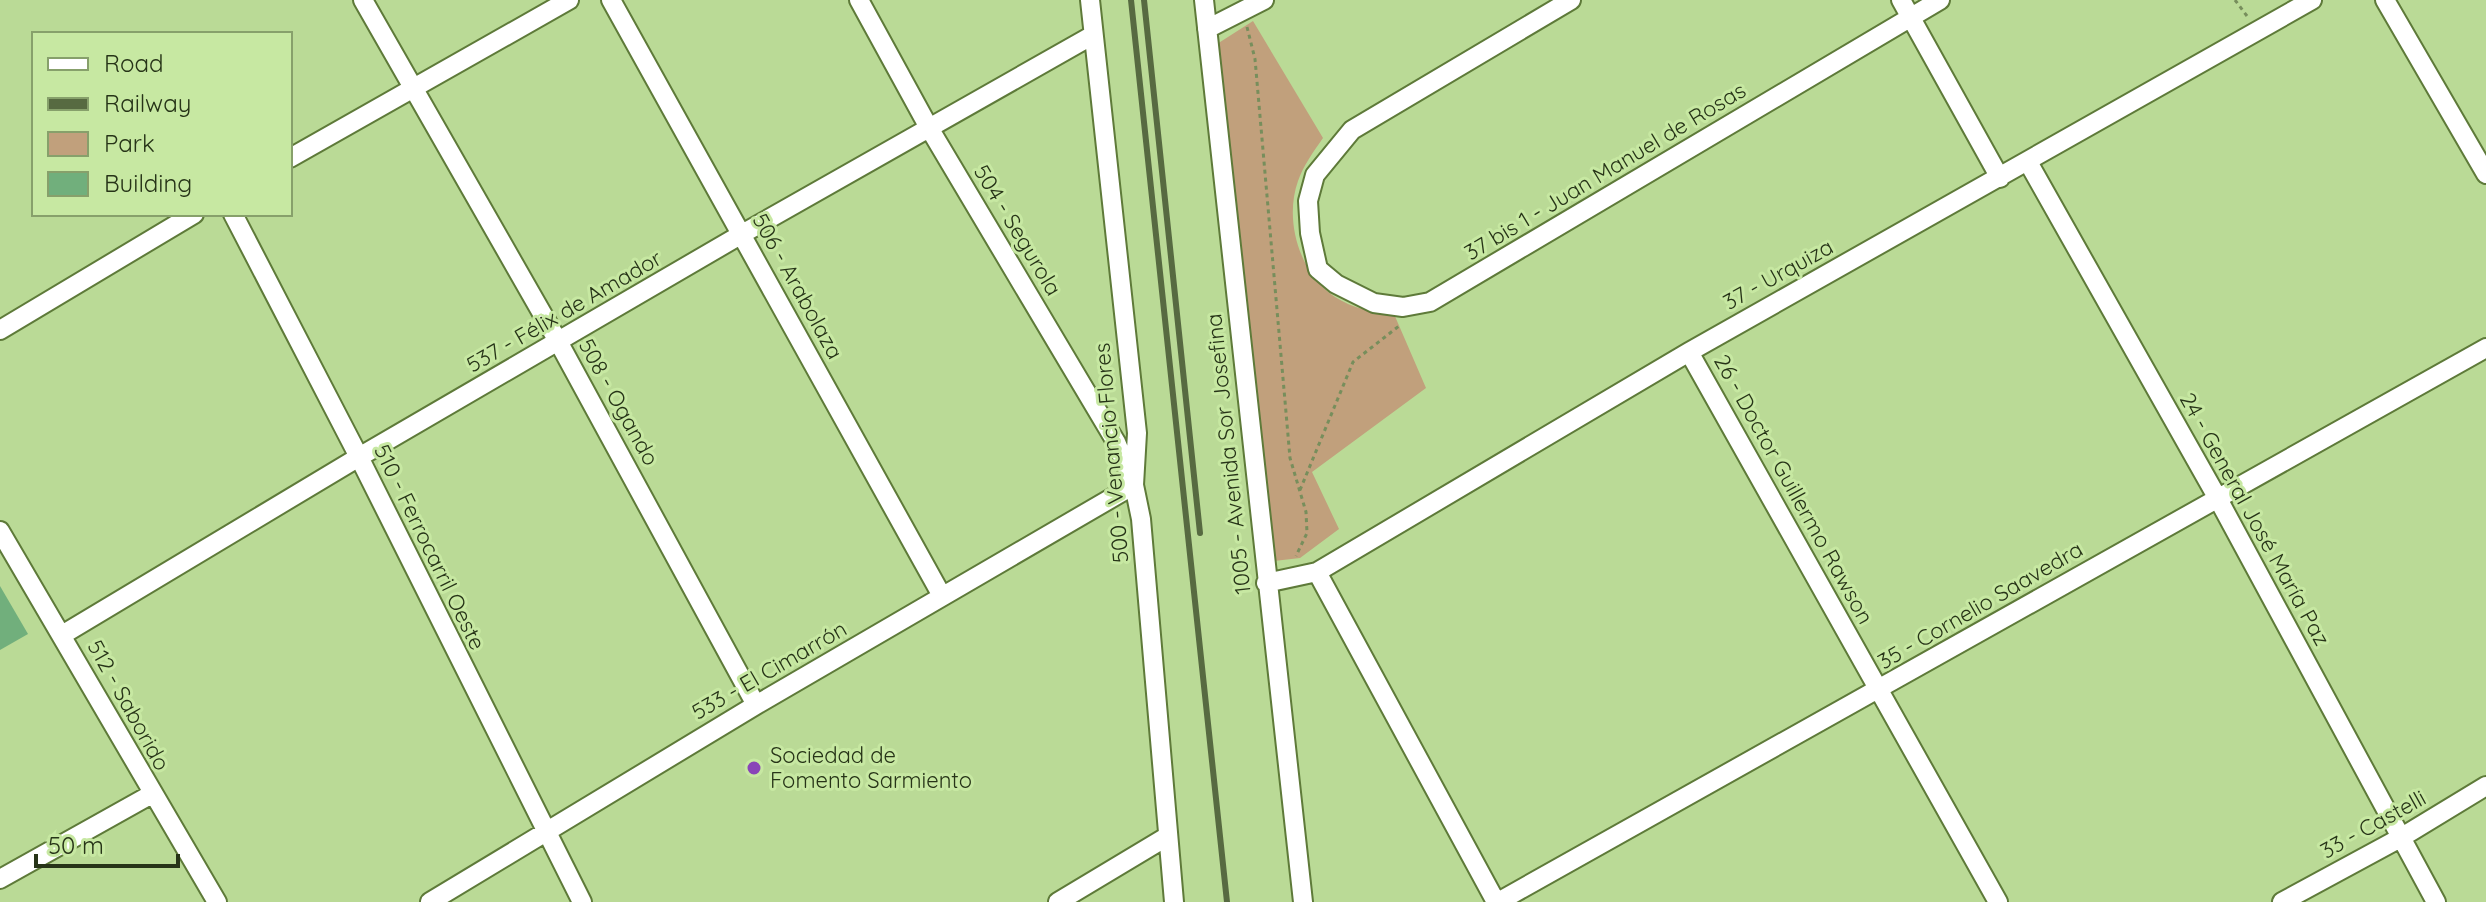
<svg xmlns="http://www.w3.org/2000/svg" width="2486" height="902" viewBox="0 0 2486 902" font-family="Quicksand,sans-serif">
  <rect width="100%" height="100%" fill="#bada96"/>
  <!-- green -->
  <path fill="#c1a07c" d="M1253 21 1323 138C1314 151 1303 166 1298 181 1284 220 1299 273 1335 297 1352 308 1374 313 1394 314L1426 388 1312 472 1339 529 1300 558 1274 561 1217 44Z"/>
  <!-- building -->
  <path fill="#71af7c" d="M0 586 28 634 0 650Z"/>
  <g fill="none" stroke-linecap="round" stroke-linejoin="round">
    <defs>
      <path id="minor" d="M363 0 559 343 756 705
        M611 0 942 596
        M1090 0 1137 433 1134 485 1141 519 1174 902
        M1204 0 1303 902
        M1571 0 1352 130 1315 175 1308 201 1310 233 1318 269 1336 284 1374 303 1403 307 1430 302 1940 0
        M1901 0 2000 178
        M2385 0 2486 174
        M1207 29 1264 0
        M290 158 569 0
        M2028 162 2217 497 2436 902
        M233 214 359 457 582 902
        M0 330 194 214
        M1689 352 1998 902
        M0 531 217 902
        M1317 572 1496 902
        M1266 583 1317 572 1689 352 2312 0
        M62 635 359 457 742 234 1093 35
        M0 879 152 794
        M430 902 756 705 1134 485 1116 442 928 126 859 0
        M1058 902 1168 836
        M1498 902 2486 348
        M2282 902 2402 837 2486 786"/>
    </defs>
    <!-- minor casing -->
    <use href="#minor" stroke="#5e7a39" stroke-width="22"/>
    <!-- path -->
    <path stroke="#778e5c" stroke-width="3" stroke-dasharray="4 4" stroke-linecap="butt" d="M2235 0 2247 16
      M1247 27 1255 59 1290 458 1306 512 1307 533 1296 556
      M1300 490 1353 362 1399 326"/>
    <!-- minor -->
    <use href="#minor" stroke="#fff" stroke-width="18"/>
    <!-- rail -->
    <path stroke="#576a41" stroke-width="6" d="M1131 0 1227 902
      M1144 0 1200 533"/>
  </g>
  <!-- markers -->
  <circle fill="#8944b8" stroke="#c7e8a2" stroke-width="3" cx="754" cy="768" r="8"/>
  <g text-anchor="middle" stroke-width="6" stroke-linejoin="round" paint-order="stroke">
    <!-- street labels -->
    <g font-size="22" fill="#273418" stroke="#c7e8a2">
      <text transform="translate(1605 171) rotate(-31)" y="8">37 bis 1 - Juan Manuel de Rosas</text>
      <text transform="translate(1018 230) rotate(59)" y="8">504 - Segurola</text>
      <text transform="translate(1778 274) rotate(-29)" y="8">37 - Urquiza</text>
      <text transform="translate(798 286) rotate(61)" y="8">506 - Arabolaza</text>
      <text transform="translate(564 311) rotate(-30)" y="8">537 - Félix de Amador</text>
      <text transform="translate(619 402) rotate(61)" y="8">508 - Ogando</text>
      <text transform="translate(1111 453) rotate(-95)" y="8">500 - Venancio Flores</text>
      <text transform="translate(1228 454) rotate(-96)" y="8">1005 - Avenida Sor Josefina</text>
      <text transform="translate(1794 489) rotate(61)" y="8">26 - Doctor Guillermo Rawson</text>
      <text transform="translate(2255 519) rotate(61)" y="8">24 - General José María Paz</text>
      <text transform="translate(430 547) rotate(64)" y="8">510 - Ferrocarril Oeste</text>
      <text transform="translate(1980 605) rotate(-30)" y="8">35 - Cornelio Saavedra</text>
      <text transform="translate(769 670) rotate(-30)" y="8">533 - El Cimarrón</text>
      <text transform="translate(129 705) rotate(61)" y="8">512 - Saborido</text>
      <text transform="translate(2373 824) rotate(-29)" y="8">33 - Castelli</text>
    </g>
    <!-- poi labels -->
    <g font-size="22" fill="#273418" stroke="#c7e8a2" text-anchor="start">
      <text x="770" y="763">Sociedad de<tspan x="770" dy="25">Fomento Sarmiento</tspan></text>
    </g>
  </g>
  <!-- legend -->
  <rect x="32" y="32" width="260" height="184" fill="#c7e8a2" stroke="#87a06b" stroke-width="2"/>
  <rect x="48" y="58" width="40" height="12" fill="#ffffff" stroke="#87a06b" stroke-width="2"/>
  <text x="104" y="72" font-size="24" fill="#273418">Road</text>
  <rect x="48" y="98" width="40" height="12" fill="#576a41" stroke="#87a06b" stroke-width="2"/>
  <text x="104" y="112" font-size="24" fill="#273418">Railway</text>
  <rect x="48" y="132" width="40" height="24" fill="#c1a07c" stroke="#87a06b" stroke-width="2"/>
  <text x="104" y="152" font-size="24" fill="#273418">Park</text>
  <rect x="48" y="172" width="40" height="24" fill="#71af7c" stroke="#87a06b" stroke-width="2"/>
  <text x="104" y="192" font-size="24" fill="#273418">Building</text>
  <!-- scale -->
  <path d="M36 854v12h142v-12" fill="none" stroke="#273418" stroke-width="4"/>
  <text x="48" y="854" font-size="24" fill="#273418" stroke="#c7e8a2" stroke-width="6" paint-order="stroke">50 m</text>
</svg>
